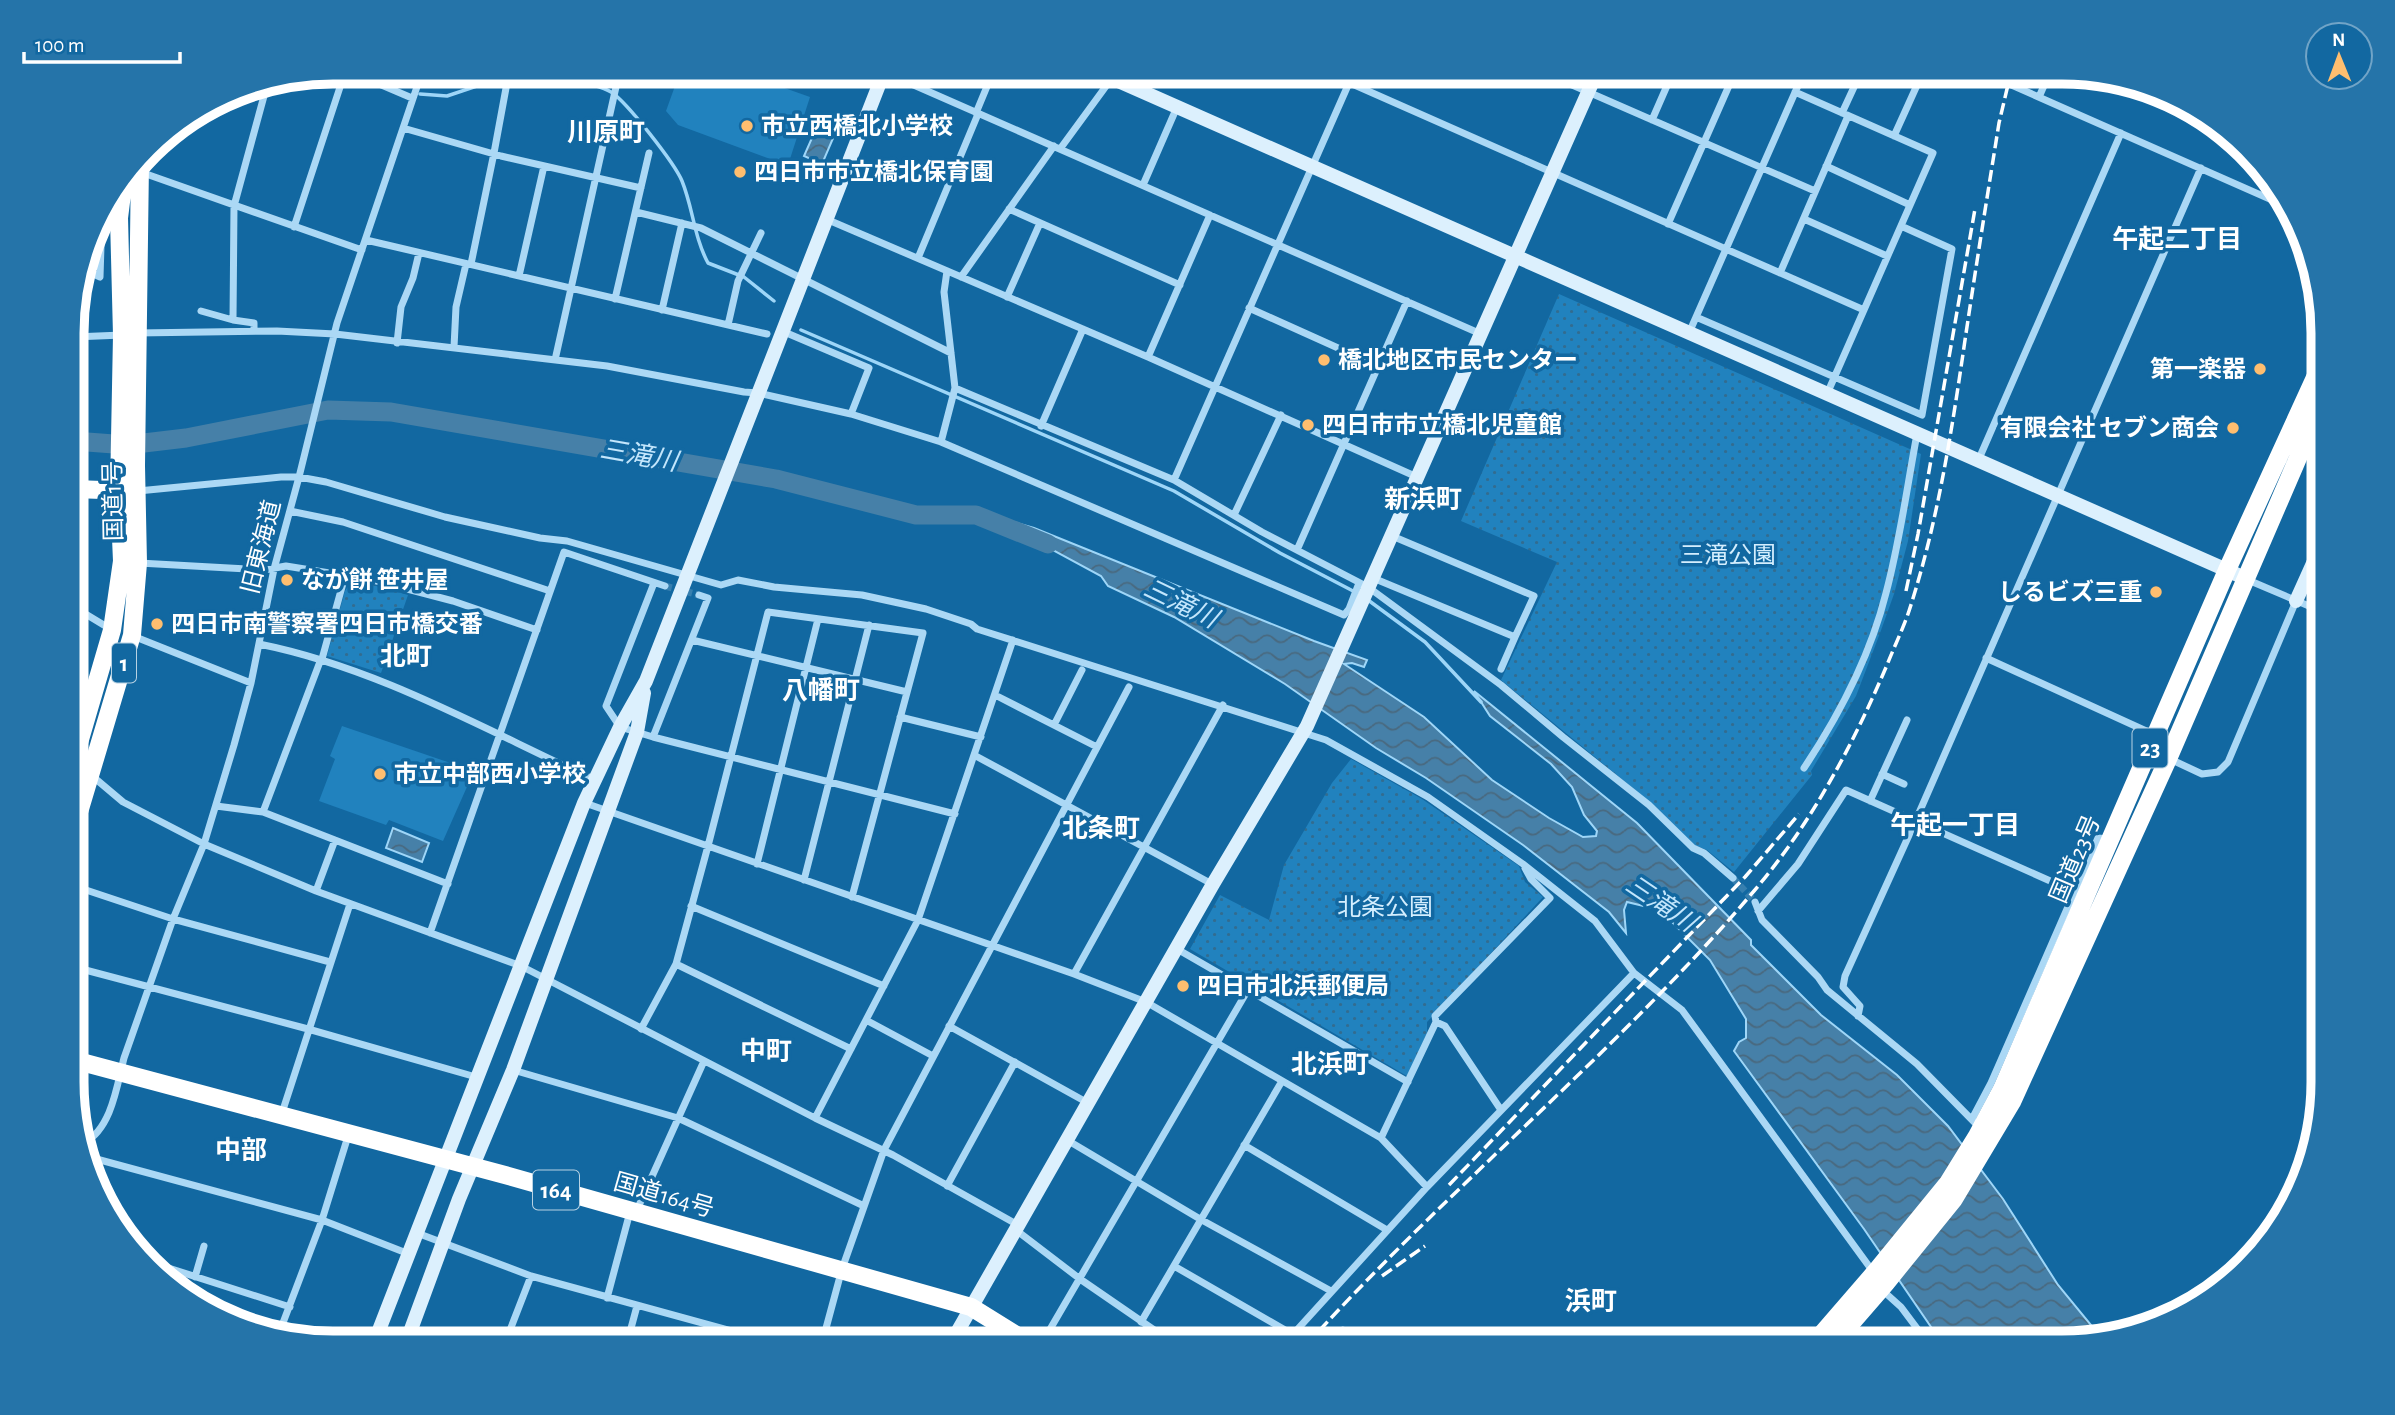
<svg xmlns="http://www.w3.org/2000/svg" width="2395" height="1415" viewBox="0 0 2395 1415" font-family="'Alegreya Sans','Noto Sans JP',sans-serif">
  <defs>
    <pattern id="park-dots" width="8" height="8" patternUnits="userSpaceOnUse" patternTransform="scale(1.75)"><rect width="8" height="8" fill="#2182be"/><path d="M2 2h.1M6 6h.1" fill="none" stroke="#326c90" stroke-width="1.8" stroke-linecap="round"/></pattern>
    <pattern id="water-waves" width="16" height="10" patternUnits="userSpaceOnUse" patternTransform="scale(1.75)"><rect width="16" height="10" fill="#4680a8"/><path d="M0 5q4-4 8 0t8 0" fill="none" stroke="#49697f"/></pattern>
  </defs>
  <rect width="100%" height="100%" fill="#1268a1"/>
  <!-- grass -->
  <path fill="#2182be" d="M680 72H739L810 97 790 159 781 163 678 125 666 111Z
    M342 726 474 771 443 841 389 820 386 825 319 801 335 759 330 756Z"/>
  <!-- park -->
  <path fill="url(#park-dots)" d="M1559 294 1921 454 1908 541 1894 594 1880 633 1856 696 1811 771 1812 775 1734 872 1707 850 1694 845 1656 807 1501 680 1557 562 1461 521Z
    M351 582 369 584 408 595 381 673 327 656 345 591Z
    M1351 759 1422 799 1519 866 1525 882 1543 897 1427 1022V1033L1407 1076 1190 949 1220 895 1269 920 1284 865 1332 783Z"/>
  <!-- water -->
  <path fill="url(#water-waves)" stroke="#9ed6f8" stroke-width="2" d="M819 122 837 129 822 164 804 156Z
    M986 514 1034 528 1314 641 1367 660 1364 667 1352 663 1344 664 1424 717 1492 780 1549 818 1583 837 1596 836 1597 831 1584 815 1572 787 1551 764 1490 716 1474 691 1637 823 1751 940V945L1821 1015 1897 1075 1948 1126 2003 1199 2058 1285 2100 1336 2078 1343H1942L1864 1229 1734 1051 1739 1042 1746 1038V1019L1710 960 1660 910 1627 902 1624 910 1626 933 1609 912 1523 845 1426 778 1376 748 1285 684 1174 617 1108 586 1101 576Z
    M393 828 429 843 422 862 386 848Z"/>
  <g fill="none" stroke-linecap="round" stroke-linejoin="round">
    <!-- stream -->
    <path stroke="#9ed6f8" stroke-width="3.5" d="M544 72C562 77 597 84 611 92 627 102 675 164 682 181 693 208 694 237 708 263L744 277 774 301
      M420 94 447 96 516 73 528 72
      M801 330 1174 491 1280 553 1355 592
      M1368 600 1425 642 1481 702"/>
    <!-- river -->
    <path stroke="#4680a8" stroke-width="19" d="M74 441 127 445 186 438 328 410 391 412 776 479 916 515H976L1048 544"/>
    <!-- street-tunnel -->
    <path stroke="#367faf" stroke-width="7" stroke-dasharray="7 3.5" stroke-linecap="butt" d="M665 586 699 595
      M1733 878 1755 902"/>
    <!-- street -->
    <path stroke="#abd8f5" stroke-width="7" d="M351 72 412 98
      M873 72 900 79 1481 334
      M1325 72 1864 310
      M1550 72 1563 81 1815 191
      M1982 72 2288 207
      M1795 92 1933 153 1827 394
      M2039 97 2050 72
      M976 113 993 72
      M1842 113 1861 72
      M1652 120 1673 72
      M403 128 501 156 641 188
      M1894 136 1923 72
      M1060 149 1112 78
      M1826 166 1910 205
      M140 174 149 175 362 250
      M1143 185 1177 107
      M1009 209 1180 285
      M636 212 701 228 951 353
      M826 219 1148 357 1417 477
      M1804 219 1887 256
      M1668 224 1735 72
      M294 227 345 72
      M366 240 767 334
      M918 258 978 114
      M471 264 494 153 509 72
      M83 269 100 277 102 214
      M947 271 944 292 955 388 1174 480 1262 532 1368 587 1501 685 1563 737 1649 805 1693 848 1704 853 1733 878
      M1780 273 1848 116
      M519 276 544 166
      M961 277 1054 146
      M1007 297 1040 223
      M615 299 649 153
      M1249 308 1378 366
      M662 310 682 223
      M201 311 233 320
      M1696 317 1922 415 1952 249 1901 226
      M728 325 738 281 761 233
      M254 331V323L233 320 234 206 267 85
      M137 333 277 331 335 334 607 366 744 392 758 393 851 414 941 442 1344 615 1349 609 1359 583
      M1689 333 1804 72
      M789 334 869 368 851 414
      M74 337 122 335
      M397 343 401 307 413 278 419 253
      M454 347 456 307 466 264
      M1148 357 1210 215
      M555 360 616 87 622 72
      M1041 426 1083 329
      M941 442 955 388
      M1978 461 2121 133
      M1174 480 1349 83
      M138 491 281 477H299L326 482 445 517 540 538 567 541 721 585 738 580 774 587 862 595 926 609 971 624 977 629 1326 740 1428 797 1523 864 1595 921 1634 973 1682 1010 1874 1273
      M290 511 343 522 550 591
      M1234 515 1281 415
      M1297 550 1407 301
      M139 563 264 570 286 566 373 580 453 601 537 630
      M1373 578 1515 637 1534 596 1392 536
      M2248 580 2323 612
      M654 583 606 706 620 727 653 737 955 814
      M74 607 112 630
      M133 636 251 683
      M692 640 907 692
      M259 644C379 668 485 730 595 780
      M1986 658 2155 735
      M322 659 345 576
      M1501 669 1515 637
      M995 695 1097 747
      M900 717 981 737
      M1054 725 1082 670
      M653 737 708 598 699 595
      M80 751 91 775 123 802 204 844 316 891 521 966 815 1118 893 1155 1018 1225
      M974 755 1212 884
      M2170 759 2202 774 2218 772 2228 762 2296 601
      M1804 768C1840 714 1870 657 1886 593 1900 541 1907 487 1917 434
      M1882 774 1904 784
      M1870 801 1907 720
      M585 803 1074 974 1146 1002 1381 1138 1427 1187
      M216 806 263 812 448 884
      M263 812 321 659
      M757 864 818 619
      M804 880 869 625
      M74 886 173 919 330 962
      M316 891 335 840
      M1755 902 1762 920 1818 977 1827 990 1917 1064 1980 1128
      M691 906 884 986
      M1758 911 1798 864 1846 790 2075 892
      M430 933 564 552 665 586
      M1177 949 1408 1082
      M676 964 851 1049
      M74 967 308 1029 476 1077
      M1074 974 1223 705
      M1858 1016 1860 1006 1843 987 1845 976 1915 822 2201 168
      M866 1020 933 1056
      M1436 1022 1435 1016 1550 898 1531 879 1525 868
      M949 1026 1088 1103
      M641 1029 676 964 708 846 768 612 923 633 852 897
      M513 1070 678 1118 864 1206
      M281 1116 350 904
      M815 1118 918 920 1013 640
      M1972 1119 1991 1083 2098 838 2108 839
      M1381 1138 1436 1022 1445 1026 1501 1110
      M1067 1140 1200 1219 1331 1291
      M84 1143C112 1128 117 1085 124 1058L173 919 204 844 234 745 251 683 274 569 299 477 337 323 422 72
      M1244 1145 1387 1230
      M89 1157 322 1220 409 1254
      M947 1186 1015 1062
      M636 1212 704 1061
      M1016 1230 1080 1279 1173 1343
      M417 1233 531 1276 775 1343
      M156 1264 290 1307
      M1174 1266 1292 1334
      M195 1277 204 1246
      M1881 1289 1901 1307 1928 1343
      M607 1298 630 1212
      M1141 1322 1282 1081
      M278 1336 322 1220 349 1133
      M505 1343 531 1276
      M627 1343 637 1306
      M822 1343 842 1269 884 1150 1129 687
      M1042 1343 1256 976
      M1285 1343 1427 1187 1634 973
      M1331 1343 1343 1330 1363 1343
      M1682 1343 1690 1335 1698 1343"/>
    <!-- secondary -->
    <path stroke="#dcf0fd" stroke-width="14" d="M1098 72 2247 579
      M2296 601 2323 541
      M374 1343 584 803 620 727 646 681 884 72
      M406 1343 459 1199 513 1070 637 732 644 693
      M951 1343 1213 884 1307 726 1597 72"/>
    <!-- highway -->
    <path stroke="#fff" stroke-width="18" d="M74 489 130 491
      M74 760 112 630 122 561 119 491 122 335 119 218 123 186
      M74 829 132 635 138 563 136 466 140 163
      M74 1060 505 1175 971 1307 1029 1343
      M1814 1343 1877 1270 1948 1183 1977 1136 2002 1089 2227 570 2323 360
      M1834 1343 1886 1283 1954 1199 2012 1102 2168 759 2323 400"/>
    <!-- rail -->
    <path stroke="#fff" stroke-width="3.5" stroke-dasharray="12 5" stroke-linecap="butt" d="M1906 591 1918 534 1975 209
      M1449 1185 1745 877 1799 814
      M1382 1276 1425 1246
      M1308 1343C1450 1186 1617 1052 1754 891 1811 824 1853 745 1887 665 1894 647 1903 629 1909 611 1937 525 1951 436 1964 347 1975 272 1987 198 1999 123L2011 72"/>
  </g>
  <!-- markers -->
  <g fill="#ffbe6f" stroke="#1268a1" stroke-width="2.5">
    <circle cx="747" cy="126" r="7"/>
    <circle cx="740" cy="172" r="7"/>
    <circle cx="1324" cy="360" r="7"/>
    <circle cx="2260" cy="369" r="7"/>
    <circle cx="1308" cy="425" r="7"/>
    <circle cx="2233" cy="428" r="7"/>
    <circle cx="287" cy="580" r="7"/>
    <circle cx="2156" cy="592" r="7"/>
    <circle cx="157" cy="624" r="7"/>
    <circle cx="380" cy="774" r="7"/>
    <circle cx="1183" cy="986" r="7"/>
  </g>
  <g text-anchor="middle" stroke-width="7" stroke-linejoin="round" paint-order="stroke">
    <!-- shield labels -->
    <g fill="#1268a1" stroke="#b8d2e3" stroke-width="2">
      <rect x="112" y="643.5" width="24" height="39" rx="5"/>
      <rect x="2132.5" y="728.5" width="35" height="39" rx="5"/>
      <rect x="533" y="1170.5" width="46" height="39" rx="5"/>
    </g>
    <g font-size="23" font-weight="bold" fill="#fff">
      <text x="124" y="671">1</text>
      <text x="2150" y="756">23</text>
      <text x="556" y="1198">164</text>
    </g>
    <!-- poi labels -->
    <g font-size="24" font-weight="bold" fill="#fff" stroke="#1268a1" text-anchor="start">
      <text x="761" y="134">市立西橋北小学校</text>
      <text x="754" y="180">四日市市立橋北保育園</text>
      <text x="1338" y="368">橋北地区市民センター</text>
      <text x="2246" y="377" text-anchor="end">第一楽器</text>
      <text x="1322" y="433">四日市市立橋北児童館</text>
      <text x="2219" y="436" text-anchor="end">有限会社 セブン商会</text>
      <text x="301" y="588">なが餅 笹井屋</text>
      <text x="2142" y="600" text-anchor="end">しるビズ三重</text>
      <text x="171" y="632">四日市南警察署四日市橋交番</text>
      <text x="394" y="782">市立中部西小学校</text>
      <text x="1197" y="994">四日市北浜郵便局</text>
    </g>
    <!-- street labels -->
    <g font-size="24" fill="#fff" stroke="#1268a1">
      <text transform="translate(113 501) rotate(-91)" y="8">国道1号</text>
      <text transform="translate(261 547) rotate(-76)" y="8">旧東海道</text>
      <text transform="translate(2075 859) rotate(-67)" y="8">国道23号</text>
      <text transform="translate(664 1195) rotate(16)" y="8">国道164号</text>
    </g>
    <!-- park labels -->
    <g font-size="24" fill="#d4eefe" stroke="#1268a1">
      <text x="1728" y="563">三滝公園</text>
      <text x="1385" y="915">北条公園</text>
    </g>
    <!-- neighbourhood labels -->
    <g font-size="26" font-weight="bold" fill="#fff" stroke="#1268a1">
      <text x="606" y="141">川原町</text>
      <text x="2177" y="248">午起二丁目</text>
      <text x="1423" y="508">新浜町</text>
      <text x="406" y="665">北町</text>
      <text x="821" y="699">八幡町</text>
      <text x="1955" y="834">午起一丁目</text>
      <text x="1101" y="837">北条町</text>
      <text x="766" y="1060">中町</text>
      <text x="1330" y="1073">北浜町</text>
      <text x="241" y="1159">中部</text>
      <text x="1591" y="1310">浜町</text>
    </g>
    <!-- water labels -->
    <g font-size="26" font-style="italic" fill="#c3e6fc" stroke="#1268a1">
      <text transform="translate(639 455) rotate(10)" y="9">三滝川</text>
      <text transform="translate(1181 603) rotate(26)" y="9">三滝川</text>
      <text transform="translate(1661 903) rotate(34)" y="9">三滝川</text>
    </g>
  </g>
  <!-- crop -->
  <path d="M0 0H2395V1415H0ZM333 84H2062A249 249 0 0 1 2311 333V1082A249 249 0 0 1 2062 1331H333A249 249 0 0 1 84 1082V333A249 249 0 0 1 333 84Z" fill="#2574a9" fill-rule="evenodd"/>
  <path fill="none" stroke="#fff" stroke-width="9" d="M333 84H2062A249 249 0 0 1 2311 333V1082A249 249 0 0 1 2062 1331H333A249 249 0 0 1 84 1082V333A249 249 0 0 1 333 84Z"/>
  <!-- north arrow -->
  <g transform="translate(2339 56) rotate(359)"><circle r="33" fill="#1268a1" stroke="#71a4c7" stroke-width="2"/>
  <path d="M0-5L12 26L0 18L-12 26Z" fill="#ffbe6f"/>
  <text y="-10" font-size="19" font-weight="bold" text-anchor="middle" fill="#ffffff">N</text>
  </g>
  <!-- scale -->
  <path d="M24 52v10h156v-10" fill="none" stroke="#ffffff" stroke-width="3.5"/>
  <text x="35" y="52" font-size="21" fill="#ffffff" stroke="#1268a1" stroke-width="5" paint-order="stroke">100 m</text>
</svg>
